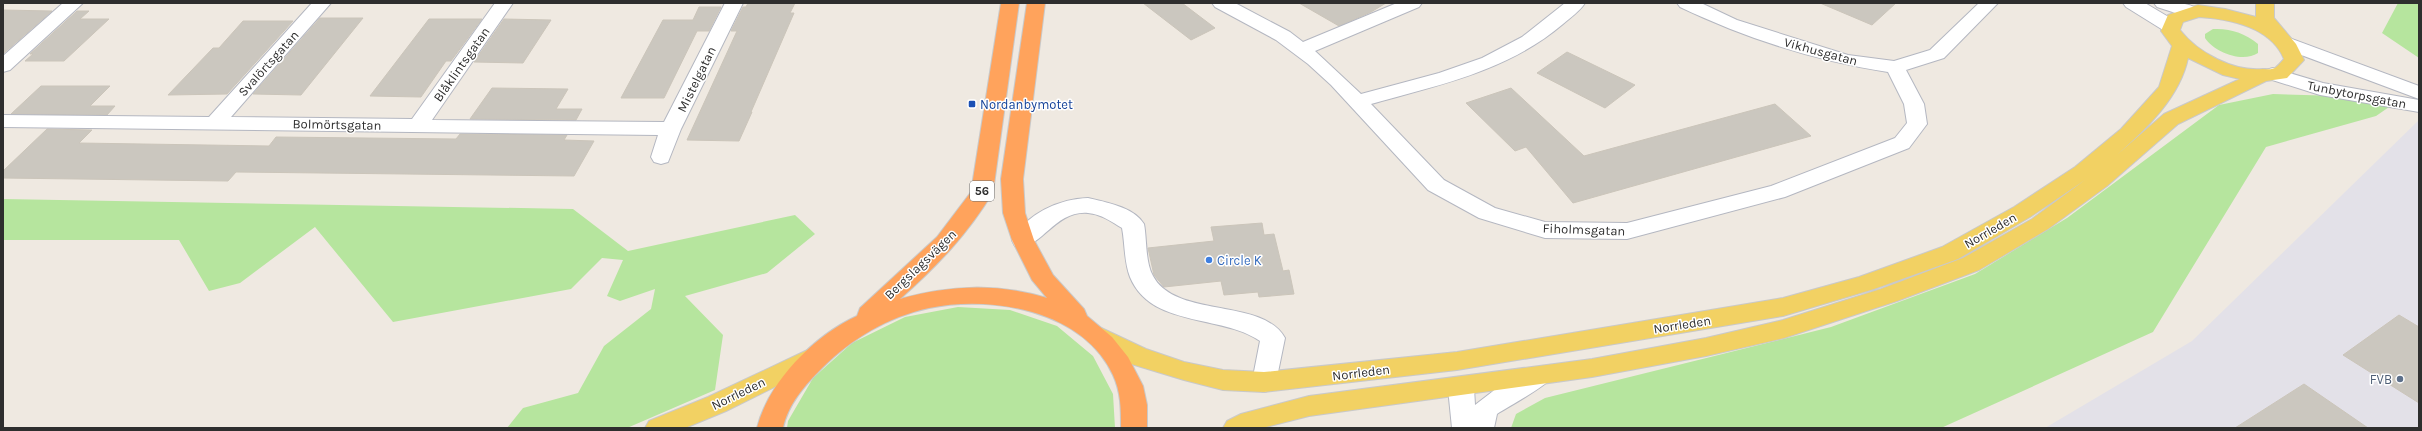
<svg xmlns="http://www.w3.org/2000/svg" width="2422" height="431" viewBox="0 0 2422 431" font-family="Karla,sans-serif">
  <rect width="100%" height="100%" fill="#efe9e1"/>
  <!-- industrial -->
  <path fill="#e3e1e8" d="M2419 120V428H2045L2192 341Z"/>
  <!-- green -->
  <path fill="#b6e59e" d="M2398 3H2419V58L2382 33Z
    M2213 29C2230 28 2245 33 2258 44V53C2243 63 2215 53 2205 38V34Z
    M2273 94 2340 96 2392 105 2376 116 2266 147 2153 332 1941 428H1511L1516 414 1545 398 1831 327 1975 274 2067 218 2219 105Z
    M3 199 573 209 628 251 795 215 815 234 767 273 685 296 723 335 715 390 627 428H507L523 408 578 393 604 346 651 309 655 289 620 301 607 296 623 260 602 258 571 289 393 322 315 227 240 283 209 291 179 240H3Z
    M958 307 1010 310 1057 326 1093 356 1113 394 1115 428H787L788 421 813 378 852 343 905 317Z"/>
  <!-- building -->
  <path fill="#cbc7bf" stroke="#cbc5ba" d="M748 3H795L790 13H794L751 112H752L739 141 687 140 737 31H731L743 7H746Z
    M1143 3H1182L1215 28 1191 40Z
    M1299 3H1386L1371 12 1339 26Z
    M1820 3H1896L1872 25Z
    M699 7H721L709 31H697L664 98H621L663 20H693Z
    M3 10 52 11 4 53Z
    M77 11H89L80 19H109L64 61H25L33 54H30Z
    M320 18H363L301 95 253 94Z
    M429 19H482L451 61H446L421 97 370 96Z
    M504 19 551 20 523 63 474 62Z
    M243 21H293L227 94 168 95 213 48H219Z
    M1567 52 1635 85 1605 108 1537 73Z
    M41 86H110L90 106H115L107 115 11 114Z
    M492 88 568 89 556 109H582L576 120 470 119Z
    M1511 88 1584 156 1775 104 1811 136 1573 203 1526 147 1515 151 1466 103Z
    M47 129 92 130 79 143 269 146 276 137 456 139 460 134 567 135 564 140 594 141 574 176 236 172 228 181 3 178V171Z
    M1262 223 1264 235 1274 234 1283 271 1289 270 1294 294 1259 297 1258 292 1224 295 1221 281 1164 287 1154 275 1148 248 1214 241 1211 227Z
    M2399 315 2419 327V403L2343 355Z
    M2304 384 2368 428H2235Z"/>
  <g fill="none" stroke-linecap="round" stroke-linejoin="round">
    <defs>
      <path id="minor" d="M63 3H83L10 70 3 72V56Z
        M312 3H331L231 117 412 119 495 3H513L432 120 664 122 725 3H743L681 129 668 162 661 164 654 162 651 157 658 135 3 127V115L209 117Z
        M1212 3H1235L1290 32 1303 42 1397 3H1422L1419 7 1315 51 1361 94 1439 73 1482 58 1522 37 1565 3H1585C1580 11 1571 17 1563 24 1508 71 1439 85 1371 104L1444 180 1495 208 1545 222 1627 223 1771 186 1895 138 1907 123 1904 104 1888 72C1816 61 1745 38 1680 7L1677 3H1701L1737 20 1848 55 1894 61 1930 50 1979 3H1998L1944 58 1906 70 1924 104 1927 124 1909 148 1785 197 1627 239 1545 238 1479 218 1428 190 1331 85 1308 64 1276 40 1215 7Z
        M2123 3H2145L2177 22 2179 26 2177 30H2163L2126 7Z
        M2154 3C2167 3 2191 0 2200 12L2198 16 2191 18 2157 7Z
        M2284 36 2419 86V99L2277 46 2275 42 2277 38Z
        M2273 68 2323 83 2419 100V112L2320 95 2266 78 2263 74 2266 70Z
        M1088 198C1105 202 1134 207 1144 224 1147 239 1145 262 1153 276 1176 319 1262 297 1285 338L1276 382 1273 389 1264 392 1255 389 1252 382 1260 341C1221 314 1151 328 1130 277 1124 262 1125 243 1122 228 1112 222 1101 214 1088 213 1053 210 1040 253 1015 246L1012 240C1027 214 1058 199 1088 198Z
        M1541 366 1550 369 1553 376C1548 385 1510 406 1497 414L1494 428H1452L1448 388 1452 381 1461 378 1470 381 1474 388 1475 405 1501 385Z"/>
      <path id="major" d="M2256 3H2274V18L2296 44 2304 60 2287 78 2266 81 2178 124 2107 186 2048 229 1979 270 1897 301 1784 338 1706 356 1592 377 1309 416 1262 428H1223L1227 421 1241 414 1309 396 1592 359 1706 338 1783 320 1881 289 1963 258 2032 219 2085 180 2030 217 1958 259 1874 289 1783 316 1457 370 1264 392 1223 390 1184 380 1128 363 1088 341 1085 335 1088 329 1097 326 1146 349 1184 362 1223 370 1264 372 1457 352 1783 298 1859 277 1942 247 2014 207 2075 167 2121 129 2159 87 2172 46 2161 31 2168 15 2198 5 2225 9 2256 17ZM2199 17C2230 19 2271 27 2284 59 2281 62 2278 66 2275 68 2271 70 2266 69 2263 69 2234 72 2198 53 2180 30L2183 22ZM2188 58 2223 75 2240 79 2164 114 2118 154C2147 128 2180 97 2188 58Z
        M816 346 825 348 828 355 825 362 726 411 685 428H645L649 421 708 397Z"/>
      <path id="highway" d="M1001 3H1019L993 192C968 234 936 267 900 299 950 285 997 283 1047 298L1032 280 1012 240 1003 213 1001 179 1027 3H1045L1023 179 1025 213 1034 240 1053 275 1084 309 1087 316 1112 337 1128 357 1143 386 1147 405V428H1121C1121 409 1121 392 1113 375 1083 310 991 295 929 308 888 317 851 339 822 368 805 385 788 404 783 428H757C769 381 814 336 857 316L860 308 937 237 971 192Z"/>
    </defs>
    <!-- minor casing -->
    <use href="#minor" stroke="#b4b7c1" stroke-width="2"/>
    <!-- major casing -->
    <use href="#major" stroke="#c9c9c9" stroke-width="2"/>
    <!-- highway casing -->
    <use href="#highway" stroke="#c9c9c9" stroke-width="2"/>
    <!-- minor -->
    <use href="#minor" fill="#fff" fill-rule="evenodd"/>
    <!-- major -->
    <use href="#major" fill="#f2d163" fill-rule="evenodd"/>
    <!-- highway -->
    <use href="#highway" fill="#ffa35c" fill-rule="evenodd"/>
  </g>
  <!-- markers -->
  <rect fill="#1a4fb4" stroke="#fff" stroke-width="1.5" x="968" y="100" width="8" height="8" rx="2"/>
  <circle fill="#3f7fe0" stroke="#fff" stroke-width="1.5" cx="1209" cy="260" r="4"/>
  <circle fill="#5c6f8a" stroke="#fff" stroke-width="1.5" cx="2400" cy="379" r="4"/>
  <g text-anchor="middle" stroke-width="3" stroke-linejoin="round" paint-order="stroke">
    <!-- shield labels -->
    <rect fill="#fff" stroke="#6d6d6d" stroke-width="1" x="970" y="181" width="24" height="20" rx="3"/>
    <g font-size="12" font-weight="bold" fill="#2e2e2e">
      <text x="982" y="195">56</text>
    </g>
    <!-- street labels -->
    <g font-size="13" fill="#2e2e2e" stroke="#fff">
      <text transform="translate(1821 51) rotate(15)" y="5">Vikhusgatan</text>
      <text transform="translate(268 63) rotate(-48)" y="5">Svalörtsgatan</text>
      <text transform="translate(461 64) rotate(-55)" y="5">Blåklintsgatan</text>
      <text transform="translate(696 79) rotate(-64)" y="5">Mistelgatan</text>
      <text transform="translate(2357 94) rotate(11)" y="5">Tunbytorpsgatan</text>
      <text transform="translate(337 124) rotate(1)" y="5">Bolmörtsgatan</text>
      <text transform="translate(1584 229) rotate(2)" y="5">Fiholmsgatan</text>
      <text transform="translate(1990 230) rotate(-30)" y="5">Norrleden</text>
      <text transform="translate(920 264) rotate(-44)" y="5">Bergslagsvägen</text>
      <text transform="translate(1682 324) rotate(-9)" y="5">Norrleden</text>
      <text transform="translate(1361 372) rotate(-7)" y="5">Norrleden</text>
      <text transform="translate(738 393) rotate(-26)" y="5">Norrleden</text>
    </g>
    <!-- transit labels -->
    <g font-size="13" fill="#164399" stroke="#fff" text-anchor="start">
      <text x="980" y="109">Nordanbymotet</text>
    </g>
    <!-- shop labels -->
    <g font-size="13" fill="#366cbe" stroke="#fff" text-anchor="start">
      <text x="1217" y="265">Circle K</text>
    </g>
    <!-- service labels -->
    <g font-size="13" fill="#4e5e75" stroke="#fff" text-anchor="end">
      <text x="2392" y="384">FVB</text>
    </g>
  </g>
  <!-- border -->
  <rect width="2422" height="431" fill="none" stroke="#2e2e2e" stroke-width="8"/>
</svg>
